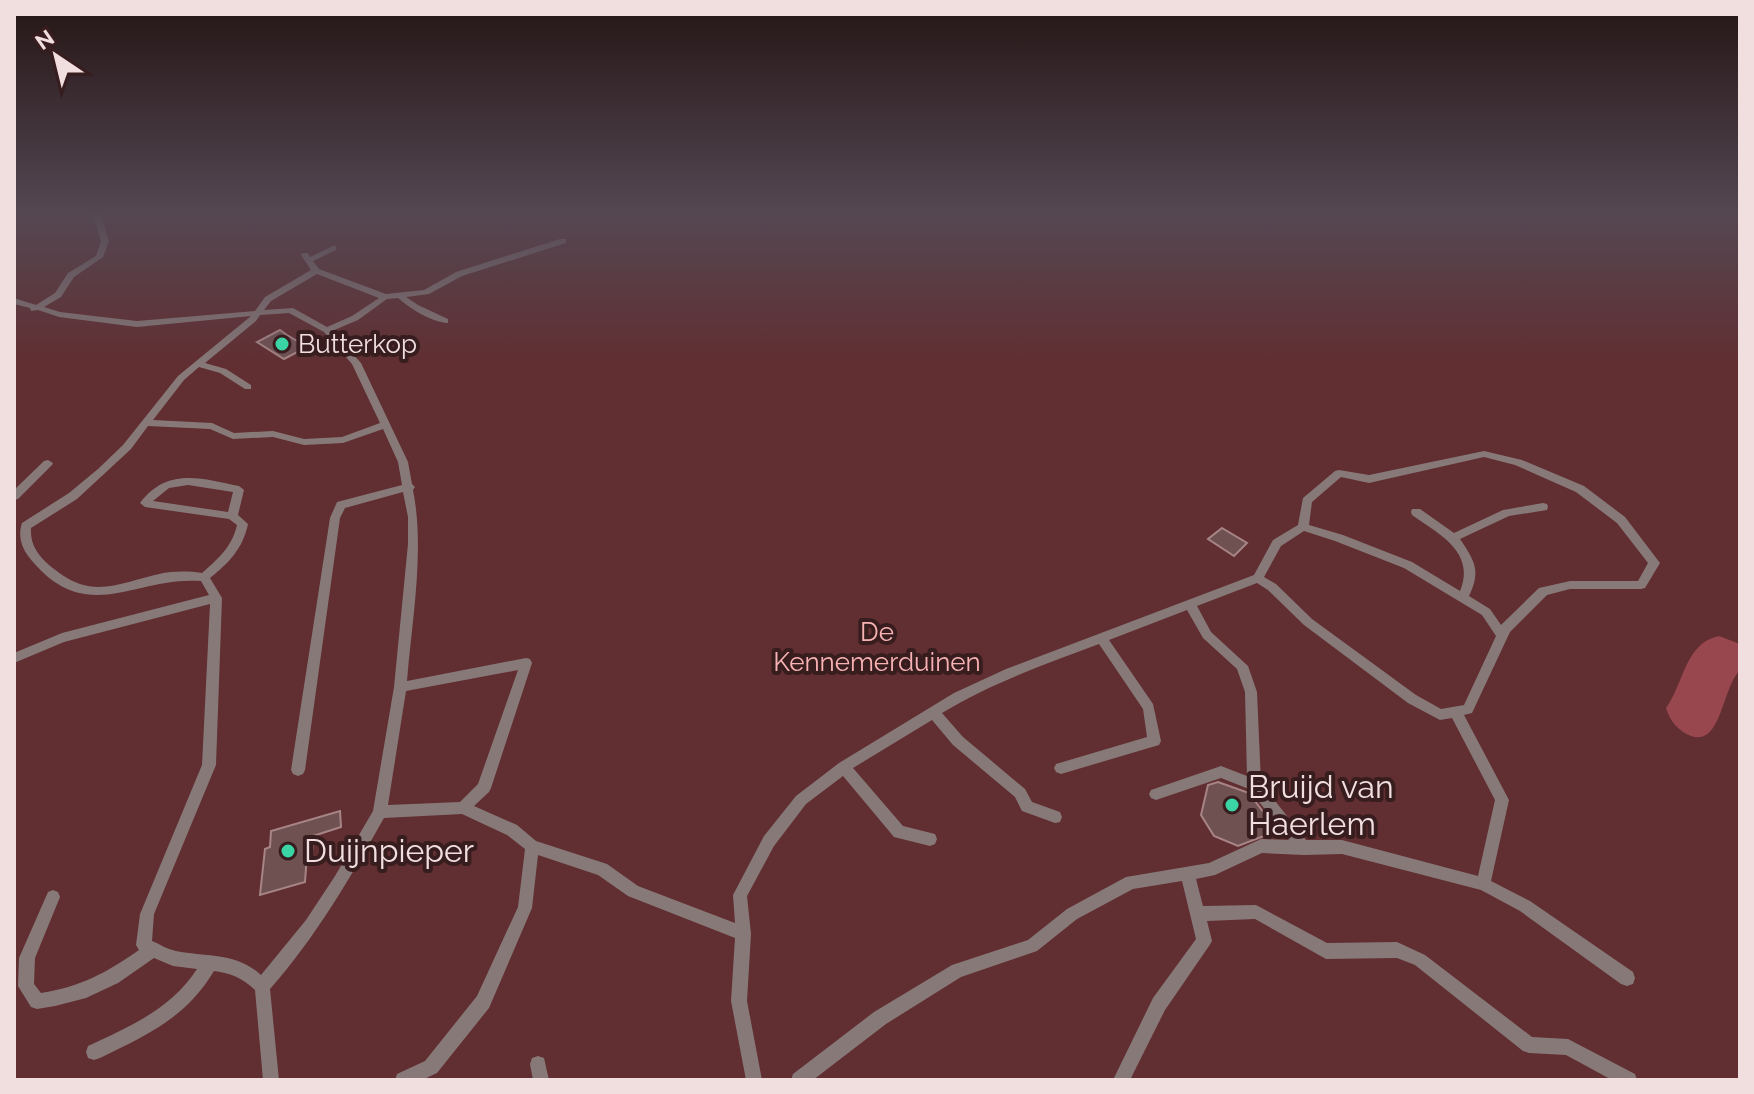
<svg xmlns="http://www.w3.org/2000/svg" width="1754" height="1094" viewBox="0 0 1754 1094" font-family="Raleway,sans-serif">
  <rect width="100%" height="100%" fill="#422627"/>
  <!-- green -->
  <path fill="#612e31" d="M14 213H1740V1080H14Z"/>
  <!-- forest -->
  <path fill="#97474d" d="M1719 636 1740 644V670C1721 690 1722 746 1691 736 1678 731 1670 721 1666 708 1684 683 1685 643 1719 636Z"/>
  <!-- building -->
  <path fill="#705152" stroke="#a78586" stroke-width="2" d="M280 330 287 335 307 347 284 359 257 342Z
    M1222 528 1247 543 1234 556 1208 539Z
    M1218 782 1249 793 1267 817 1264 836 1238 846 1214 836 1201 815 1208 785Z
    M340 811 341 827 313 836 312 853 307 855 305 882 260 895 265 849 270 847 271 831Z"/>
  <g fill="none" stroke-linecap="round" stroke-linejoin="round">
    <!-- service -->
    <path fill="#887979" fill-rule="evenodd" d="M92 213H100L109 241 103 257 74 277 61 297 44 307 60 312 137 321 255 311 265 297 311 270 301 255 302 253H308L310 257 333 246H336V250L313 261 319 269 386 294 424 290 456 272 560 239H566V243L462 276 429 294 406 297 418 305 448 319V323C431 322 411 309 398 298L387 299 358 320 332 331 361 363 408 462 412 484 415 487 413 490C425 550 412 619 407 681L526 658 530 659 532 663 491 788 489 792 474 806 517 825 536 841 607 864 638 886 735 923 733 895 764 836 796 796 839 763 954 693 1006 669 1254 575 1273 540 1298 525 1303 498 1335 471 1339 470 1369 475 1484 451 1522 460 1584 486 1625 517 1660 563 1645 588 1641 589H1570L1547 595 1510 632 1472 713 1464 715 1509 800 1491 881 1530 901 1633 972 1635 978 1633 984 1627 986 1621 984 1520 911 1481 890 1342 854 1304 855 1262 853 1215 875 1196 879 1203 906 1256 905 1327 943 1397 942 1425 955 1532 1037 1568 1039 1635 1074 1637 1080H1612L1566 1055 1529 1053 1523 1051 1415 965 1397 958 1326 959 1255 919 1207 921 1212 941 1209 946 1165 1010 1130 1080H1113L1153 998 1196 939 1182 881 1133 889 1077 919 1037 951 961 977 886 1024 813 1080H791L793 1074 874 1012 952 965 1028 940 1067 909 1126 877 1209 863 1261 839 1289 840 1249 789 1221 778 1156 800 1151 798 1149 794 1151 790 1221 766 1247 776 1245 692 1237 669 1203 638 1187 610 1109 640 1153 704 1161 741 1159 745 1061 774 1056 772 1054 768 1056 764 1147 737 1143 709 1099 644C1046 664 991 683 942 713L963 737 1025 789 1032 802 1060 812 1062 817 1060 822 1055 823 1022 811 1015 797 953 745 932 720 853 768 903 826 935 834 937 839 935 844 930 846 894 837 843 776 806 804 774 846 747 896 751 934 747 1001 762 1080H746L731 1001 735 938 628 896 598 875 538 855 532 908 489 1008 437 1073 422 1080H395L397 1074 425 1061 477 996 518 907 525 849 507 835 462 814 384 818C350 878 316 937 270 989L279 1080H263L255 990C242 978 231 973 214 971 186 1018 147 1035 100 1058L94 1060 88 1058 86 1052 88 1046C129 1027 171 1009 197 969L173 966 154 958 118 983 86 998 55 1006 37 1009 31 1007 18 986 19 958 48 892 53 890 58 892 60 897 35 958 34 984 41 993C80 987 106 973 139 950L136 945 140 914 202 765 210 604 64 642 14 663V653L62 633 209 595 201 581C135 576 88 626 33 562 23 551 17 538 22 523L69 493 98 469 123 445 178 376 251 316 137 327 59 317 38 310 31 311 30 308 14 304V298L36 305 55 293 68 273 96 256 101 241ZM317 274 379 298 352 316 327 327 293 308 264 310 271 301ZM289 313 324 332 352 364 380 423 342 437 304 439 273 431 234 433 212 423 153 420 184 380 199 367 220 373 245 389H251V385L226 369 205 363 256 321 260 315ZM148 426 210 429 233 439 273 437 304 445 343 443 383 429 398 462 402 485 337 502 330 518 291 770 293 774 298 776 303 774 305 770 340 518 345 508 403 492 408 517V544L394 687 373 811 335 876 306 920 261 975C236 952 206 957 176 951 166 949 160 944 152 941L154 914 216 765 222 598 210 578C229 563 243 548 248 524L238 515 244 490 239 486C201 478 167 467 140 503L145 507 229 519 237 525C232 547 218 559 202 573 187 571 173 571 159 574 134 579 106 593 80 584 68 580 59 573 49 565 37 554 30 544 31 528L77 499 131 449ZM1484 457 1515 465 1576 492 1617 523 1648 563 1638 581H1570L1539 588 1501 625 1490 609 1469 596C1481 571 1475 561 1460 539L1509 516 1547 510 1548 507 1547 504 1543 503 1503 510 1454 533 1420 509H1412L1411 512 1412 515C1439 534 1476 552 1460 591L1412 562 1343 535 1309 525 1312 502 1341 477 1369 483ZM188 485 233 492 228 512 153 501 169 488ZM1304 531 1335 541 1404 568 1482 615 1496 636 1464 705 1441 709 1416 695 1312 619 1276 584 1264 577 1281 546ZM1257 583 1268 590 1304 625 1408 703 1440 720 1452 718 1495 800 1478 876 1342 840H1306L1261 783 1257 692 1248 666 1211 632 1197 606ZM518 670 478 784 460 802 388 805 406 691Z
      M48 460 53 463 52 465 18 499 14 500V490L44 461Z
      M538 1056 544 1058 549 1080H533L530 1064 532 1058Z"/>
  </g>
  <!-- sky -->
  <linearGradient id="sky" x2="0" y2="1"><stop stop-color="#241515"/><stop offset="0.58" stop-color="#544752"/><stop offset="1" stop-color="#544752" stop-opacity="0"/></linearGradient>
  <rect width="1754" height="366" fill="url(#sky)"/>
  <!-- markers -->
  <g fill="#3ad4a5" stroke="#371d1e" stroke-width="3">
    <circle cx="282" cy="344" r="8"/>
    <circle cx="1232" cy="805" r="8"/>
    <circle cx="288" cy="851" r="8"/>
  </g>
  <g text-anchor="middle" stroke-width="8" stroke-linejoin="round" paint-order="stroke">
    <!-- poi labels -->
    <g font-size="26" fill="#f1dede" stroke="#371d1e" text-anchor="start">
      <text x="298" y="353">Butterkop</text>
    </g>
    <!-- park labels -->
    <g font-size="26" fill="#f8b2b4" stroke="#371d1e">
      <text x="877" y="641">De<tspan x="877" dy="30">Kennemerduinen</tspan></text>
    </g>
    <!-- near-poi labels -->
    <g font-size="32" fill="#f1dede" stroke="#371d1e" text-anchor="start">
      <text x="1248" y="798">Bruijd van<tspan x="1248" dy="37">Haerlem</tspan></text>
      <text x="304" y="862">Duijnpieper</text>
    </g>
  </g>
  <!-- border -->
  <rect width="1754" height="1094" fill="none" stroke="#f1dede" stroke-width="32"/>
  <!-- north arrow -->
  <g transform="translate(56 56) rotate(325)" stroke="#371d1e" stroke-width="6" paint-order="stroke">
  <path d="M0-6L14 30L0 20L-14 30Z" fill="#f1dede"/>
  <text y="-12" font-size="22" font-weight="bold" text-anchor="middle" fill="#f1dede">N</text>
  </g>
</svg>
